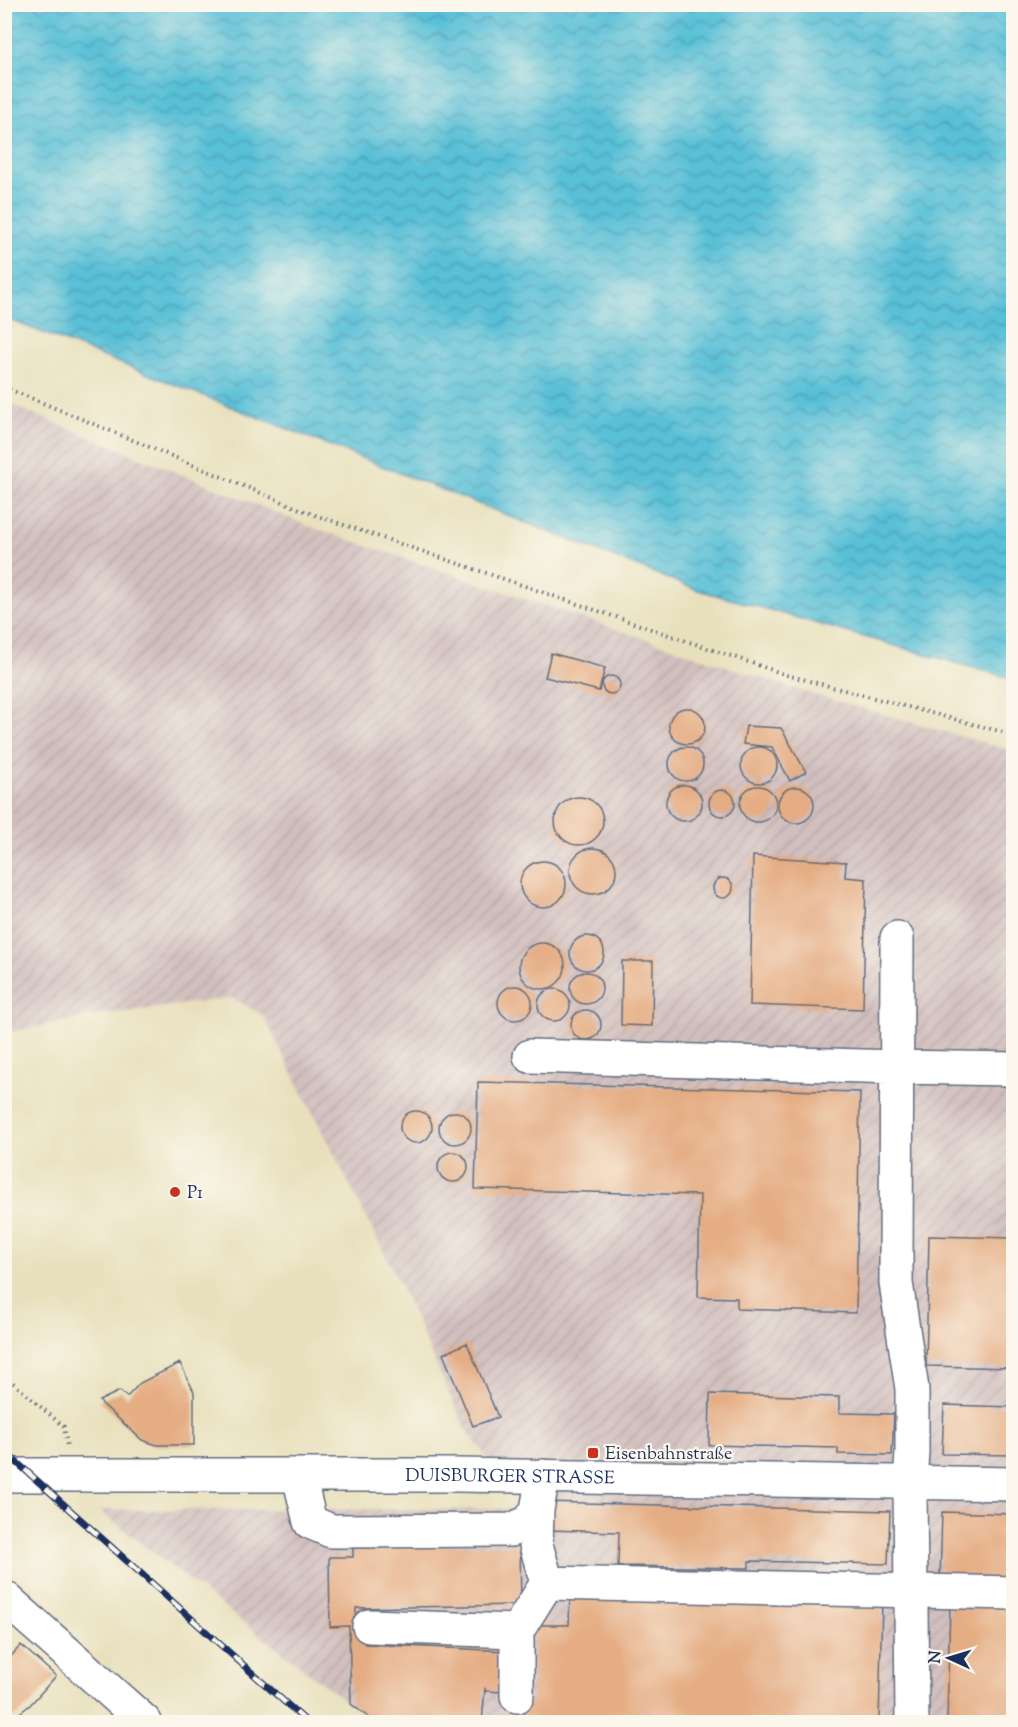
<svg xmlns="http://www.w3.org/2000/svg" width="1018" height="1727" viewBox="0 0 1018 1727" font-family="'Sorts Mill Goudy',serif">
  <defs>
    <pattern id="industrial-furrows" width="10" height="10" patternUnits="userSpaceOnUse" patternTransform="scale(1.5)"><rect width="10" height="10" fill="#d1bfbe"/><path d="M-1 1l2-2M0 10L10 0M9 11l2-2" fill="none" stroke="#b3a4a6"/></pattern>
    <pattern id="water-waves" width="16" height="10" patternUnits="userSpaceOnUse" patternTransform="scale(1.5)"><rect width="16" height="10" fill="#59c0d7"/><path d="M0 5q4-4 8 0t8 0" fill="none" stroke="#499cb2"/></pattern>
  </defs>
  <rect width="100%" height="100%" fill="#fbf7ec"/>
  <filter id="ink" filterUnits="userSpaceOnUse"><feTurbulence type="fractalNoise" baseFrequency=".0167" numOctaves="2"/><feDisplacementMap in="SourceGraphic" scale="12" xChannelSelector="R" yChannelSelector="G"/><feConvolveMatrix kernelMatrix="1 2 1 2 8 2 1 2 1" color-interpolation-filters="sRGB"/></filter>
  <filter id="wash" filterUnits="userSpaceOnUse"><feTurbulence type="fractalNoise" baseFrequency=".008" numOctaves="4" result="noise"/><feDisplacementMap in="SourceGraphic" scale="24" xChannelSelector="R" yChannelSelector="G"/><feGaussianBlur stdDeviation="1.35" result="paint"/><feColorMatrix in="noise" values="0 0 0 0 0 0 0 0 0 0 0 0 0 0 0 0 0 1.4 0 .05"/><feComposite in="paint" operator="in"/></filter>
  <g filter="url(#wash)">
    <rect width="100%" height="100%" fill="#e8e0bc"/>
    <!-- industrial -->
    <path fill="url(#industrial-furrows)" d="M4 402 311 527 795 689 1013 751V1722H373L98 1510 526 1509 465 1428 394 1272 263 1015 232 998 85 1017 5 1033Z"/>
    <!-- water -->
    <path fill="url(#water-waves)" stroke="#3a789a" stroke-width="1.5" d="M4 5H1013V679L695 589 5 318Z"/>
    <g id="blocks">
      <!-- building -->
      <path fill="#e5ad84" d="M551 653 605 668 599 691 545 677Z
        M602 685a9 9 0 1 1 18 0a9 9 0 1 1-18 0Z
        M669 726a18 18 0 1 1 36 0a18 18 0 1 1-36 0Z
        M746 726 781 728 806 772 790 781 772 747 743 744Z
        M669 764a17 17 0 1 1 34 0a17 17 0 1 1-34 0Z
        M741 765a18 18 0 1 1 36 0a18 18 0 1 1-36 0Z
        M666 803a18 18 0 1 1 36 0a18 18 0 1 1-36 0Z
        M740 804a18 18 0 1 1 36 0a18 18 0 1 1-36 0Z
        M778 805a18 18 0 1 1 36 0a18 18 0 1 1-36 0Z
        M709 803a13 13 0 1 1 26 0a13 13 0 1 1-26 0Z
        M555 821a24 24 0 1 1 48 0a24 24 0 1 1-48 0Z
        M570 871a23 23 0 1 1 46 0a23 23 0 1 1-46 0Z
        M753 856 846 862 845 877 866 879 863 1009 750 1005Z
        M520 884a23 23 0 1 1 46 0a23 23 0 1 1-46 0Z
        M713 888a10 10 0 1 1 20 0a10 10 0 1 1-20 0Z
        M570 953a17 17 0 1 1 34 0a17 17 0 1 1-34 0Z
        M519 966a23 23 0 1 1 46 0a23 23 0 1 1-46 0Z
        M622 961H653L652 1026 621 1025Z
        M570 988a16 16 0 1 1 32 0a16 16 0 1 1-32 0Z
        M498 1003a17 17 0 1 1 34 0a17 17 0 1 1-34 0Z
        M538 1005a16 16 0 1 1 32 0a16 16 0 1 1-32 0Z
        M571 1025a15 15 0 1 1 30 0a15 15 0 1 1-30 0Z
        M478 1082 860 1092 856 1313 737 1309V1298L698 1297 700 1195 475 1189Z
        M400 1127a16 16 0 1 1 32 0a16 16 0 1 1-32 0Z
        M439 1128a16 16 0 1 1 32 0a16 16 0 1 1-32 0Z
        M438 1167a15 15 0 1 1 30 0a15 15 0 1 1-30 0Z
        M929 1236 1014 1238V1368L926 1366Z
        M467 1343 498 1417 473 1426 443 1354Z
        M180 1363 194 1392V1445H157L142 1440 99 1401 120 1391 127 1397 140 1383Z
        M710 1394 839 1397V1413L894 1414 892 1455 838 1454V1448L709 1445Z
        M944 1405 1014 1407V1455L942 1454Z
        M546 1502 890 1511 888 1564 749 1561V1568L618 1566 619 1532 546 1530Z
        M942 1512 1014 1514V1583L940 1582Z
        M520 1545 521 1605 356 1608V1625H364L365 1644 507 1651 504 1692 486 1691 485 1689 482 1722H375L351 1704 349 1626 330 1627 329 1557H353V1548L402 1547 403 1546Z
        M570 1594 882 1601 879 1722H524V1704H532L534 1625H569Z
        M950 1603 1014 1604V1722H947Z
        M21 1645 56 1676 30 1705 8 1722H4V1691L8 1686 5 1682V1663Z"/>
    </g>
  </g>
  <g filter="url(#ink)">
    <use href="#blocks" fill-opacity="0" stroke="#636d7f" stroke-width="1.5"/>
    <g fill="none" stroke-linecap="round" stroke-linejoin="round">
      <defs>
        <path id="minor" d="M897 938 896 1283 912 1389V1452L910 1482 912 1722
          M530 1056 896 1067 1014 1069
          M299 1476 310 1522 331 1531 511 1530 529 1522 537 1510 543 1476
          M537 1510 536 1545 547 1583
          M4 1597 145 1722
          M369 1626 517 1631 547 1583 1014 1593
          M517 1696V1631"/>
        <g id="major">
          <path id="s1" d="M4 1475H457L1014 1484"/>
        </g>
      </defs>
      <!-- minor casing -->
      <use href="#minor" stroke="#636d7f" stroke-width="36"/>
      <!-- major casing -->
      <use href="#major" stroke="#636d7f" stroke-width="36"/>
      <!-- path -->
      <path stroke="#636d7f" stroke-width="4" stroke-dasharray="1.5 4.5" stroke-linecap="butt" d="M4 387 312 514 787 675 1014 735
        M4 1375 64 1427 67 1446"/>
      <!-- minor -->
      <use href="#minor" stroke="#fff" stroke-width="33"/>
      <!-- major -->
      <use href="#major" stroke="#fff" stroke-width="33"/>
      <defs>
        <path id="rail" d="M4 1451 307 1722"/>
      </defs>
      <!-- rail casing -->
      <use href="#rail" stroke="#1b2f5e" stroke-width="7"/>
      <!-- rail -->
      <use href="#rail" stroke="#fbf7ec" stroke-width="4.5" stroke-dasharray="14" stroke-linecap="butt"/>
    </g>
  </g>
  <!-- markers -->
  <g fill="#c8321e" stroke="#fbf7ec" stroke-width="2">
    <circle cx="175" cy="1192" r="6"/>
    <rect x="587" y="1447" width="12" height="12" rx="3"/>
  </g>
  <g text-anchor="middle" stroke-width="4.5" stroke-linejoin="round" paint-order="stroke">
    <!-- poi labels -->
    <g font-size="18" fill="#1b2f5e" stroke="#fbf7ec" text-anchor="start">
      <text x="187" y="1198">P1</text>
      <text x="605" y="1459">Eisenbahnstraße</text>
    </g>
    <!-- street labels -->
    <g font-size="18" fill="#1b2f5e" stroke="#fbf7ec">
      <text dy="6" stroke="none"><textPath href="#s1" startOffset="506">DUISBURGER STRASSE</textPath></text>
    </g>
  </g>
  <!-- margin -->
  <rect width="1018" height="1727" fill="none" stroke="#fbf7ec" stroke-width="24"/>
  <!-- north arrow -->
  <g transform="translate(949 1658) rotate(274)" stroke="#fbf7ec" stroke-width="4.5" paint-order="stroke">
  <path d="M0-4.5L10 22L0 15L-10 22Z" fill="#1b2f5e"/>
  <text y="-9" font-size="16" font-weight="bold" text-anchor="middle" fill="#1b2f5e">N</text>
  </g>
</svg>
